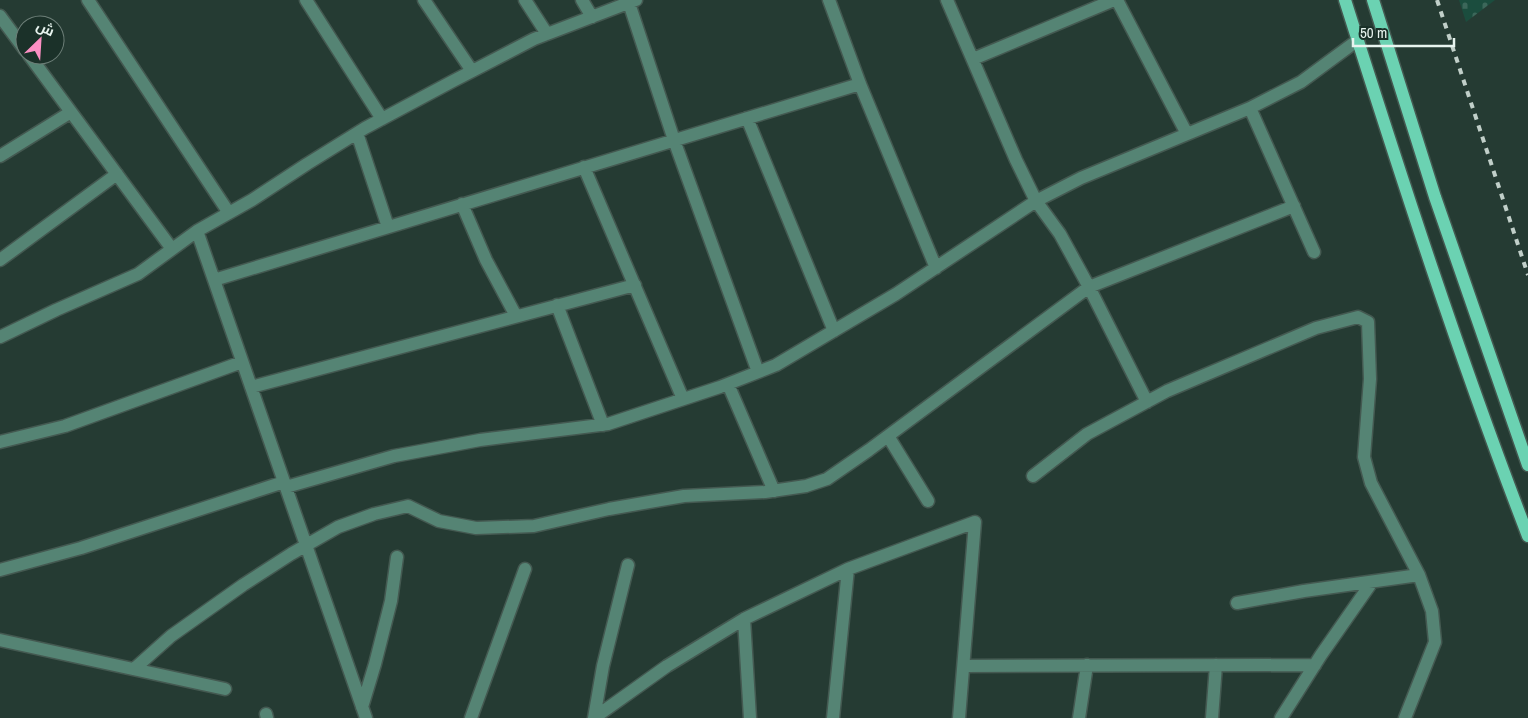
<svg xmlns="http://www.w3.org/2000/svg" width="1528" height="718" viewBox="0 0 1528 718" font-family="'Archivo Narrow',Cairo,sans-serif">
  <defs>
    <pattern id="cemetery-stones" width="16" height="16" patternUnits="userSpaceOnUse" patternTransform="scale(1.25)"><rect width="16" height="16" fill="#1b4d3e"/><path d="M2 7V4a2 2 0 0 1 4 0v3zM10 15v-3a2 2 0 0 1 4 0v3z" fill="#3c675a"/></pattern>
  </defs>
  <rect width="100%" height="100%" fill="#253b33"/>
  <!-- cemetery -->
  <path fill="url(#cemetery-stones)" d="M1459 0H1495L1466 22Z"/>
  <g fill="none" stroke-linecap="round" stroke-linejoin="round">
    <defs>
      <path id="minor" d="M88 0 229 213
        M306 0 382 119
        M424 0 472 71
        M525 0 547 34
        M582 0 592 17
        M829 0 860 84 936 268
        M947 0 1016 160 1036 201 1060 234 1089 287 1147 402
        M1117 0 1187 134
        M629 3 674 140 758 372
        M0 16 25 50
        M29 55 172 249
        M973 59 1114 0
        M1250 108 1314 252
        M747 118 834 331
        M357 133 388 227
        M0 156 71 112
        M584 167 683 399
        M462 204 486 260 516 316
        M197 231 366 718
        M0 260 117 174
        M214 280 860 84
        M557 305 603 425
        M0 337 56 310 138 274 197 231 252 200 307 164 365 128 453 81 534 39 636 0
        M728 384 774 491
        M251 387 635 285
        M888 436 928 501
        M0 442 65 426 242 362
        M1033 476 1087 434 1167 391 1316 328 1358 317 1368 322 1370 379 1364 457 1371 483 1419 575 1432 611 1435 642 1405 718
        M286 487 394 456 480 440 608 424 720 387 776 365 896 294 1036 201 1081 178 1250 108 1301 82 1358 40
        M0 570 81 548 284 482
        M1237 603 1304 591 1419 575
        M744 619 750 718
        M0 640 225 689
        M964 666 1315 665
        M134 669 171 636 243 585 291 554 338 527 374 514 408 506 439 521 476 528 534 526 609 509 684 496 765 492 806 486 827 479 869 450 1089 287 1294 206
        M362 707 375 664 391 601 397 557
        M266 714 267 718
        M471 718 525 569
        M594 718 667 666 744 619 848 569 975 522 959 718
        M594 718 603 666 628 565
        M833 718 848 569
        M1079 718 1087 665
        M1212 718 1216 665
        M1281 718 1321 655 1372 582"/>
      <path id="major" d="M1345 0C1402 180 1460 360 1528 536
        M1373 0 1435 197 1528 465"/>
    </defs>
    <!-- minor casing -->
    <use href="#minor" stroke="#445951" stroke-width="15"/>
    <!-- major casing -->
    <use href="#major" stroke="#445951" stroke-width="15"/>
    <!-- minor -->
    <use href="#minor" stroke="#558474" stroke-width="12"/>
    <!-- major -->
    <use href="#major" stroke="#6bd2b2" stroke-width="12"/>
    <!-- rail -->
    <path stroke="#c1cfc9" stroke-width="4" stroke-dasharray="6 6" stroke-linecap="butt" d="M1437 0 1528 275"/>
  </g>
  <!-- north arrow -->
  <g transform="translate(40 40) rotate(25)"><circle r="24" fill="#1b3129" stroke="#6d7f78"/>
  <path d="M0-4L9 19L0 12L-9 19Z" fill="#fc8fc3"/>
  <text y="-8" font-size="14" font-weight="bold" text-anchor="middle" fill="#e8f4ef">ش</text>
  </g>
  <!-- scale -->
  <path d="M1353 38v8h101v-8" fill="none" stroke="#e8f4ef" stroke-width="2.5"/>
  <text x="1360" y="38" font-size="15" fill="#e8f4ef" stroke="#1b3129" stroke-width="4" paint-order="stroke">50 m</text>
</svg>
